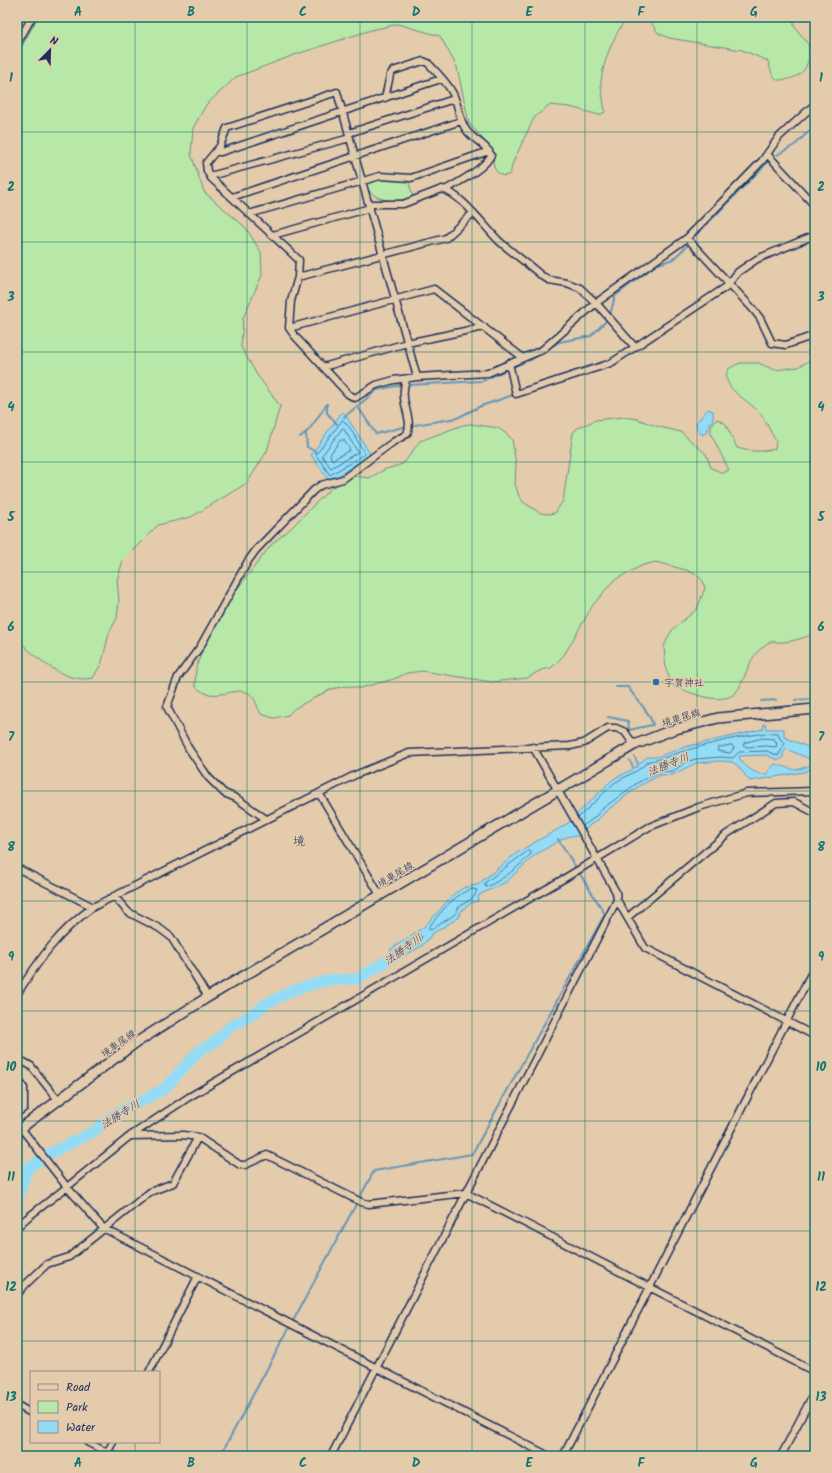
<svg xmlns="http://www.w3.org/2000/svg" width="832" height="1473" viewBox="0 0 832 1473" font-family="Kalam,'Klee One',sans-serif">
  <rect width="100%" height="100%" fill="#e4cbac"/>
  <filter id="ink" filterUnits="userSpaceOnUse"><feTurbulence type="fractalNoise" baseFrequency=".025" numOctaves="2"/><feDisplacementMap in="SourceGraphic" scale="8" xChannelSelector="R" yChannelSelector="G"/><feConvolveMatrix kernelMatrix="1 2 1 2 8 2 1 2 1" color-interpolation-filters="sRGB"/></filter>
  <g filter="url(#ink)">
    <!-- green -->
    <path fill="#b8e8a7" stroke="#6a8c82" d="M38 17H628C615 31 600 68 601 87 602 95 604 103 605 112L599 115 570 107 549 105 534 118 513 162 510 174 504 176C492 172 493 163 494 152L469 123 457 67 440 36 398 24 371 30 294 55 236 77 206 105 193 128 191 154 204 192 245 227 261 252 262 275 243 318 241 347 257 375 280 406 267 451 247 483 191 517 158 525 123 560 117 580 119 601 117 618 109 633 102 662 93 678C65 684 34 657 17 638V55Z
      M648 17H796L794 20V26L808 44C812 69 800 80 777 80L772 74 768 61 742 50 669 38 658 33Z
      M376 179 408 180 413 197C398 203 371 203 365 183Z
      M815 358V632C806 638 794 641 783 642 778 643 773 640 768 643 748 656 749 670 739 688 727 710 688 692 672 685L666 669 664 647 668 637 673 629 697 609 705 588 703 581 697 575 686 570 656 562 643 565 614 580 593 605 564 655 551 668 541 670 527 678 492 682 422 671 407 673 394 679 360 688 346 686 331 689 295 708 288 715 274 718 261 714C258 709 256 701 253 697 240 680 215 707 195 686L196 668 203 648 234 593 272 544 290 529 331 488 355 476 369 478 386 469 397 466 404 463 420 441 463 425 471 424 498 428 508 435 512 440 516 464 515 484 519 496 523 502 540 513 549 514 555 513 563 501 573 433 576 429 596 420 624 417 637 419 656 426 681 432 706 454 711 468 723 473 729 470 711 434V427L717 419 725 423 737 448C751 452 761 452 775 449L776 441C770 432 766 420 759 412 749 400 719 388 728 369L740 363H758L775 370 798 367Z"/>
    <!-- water -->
    <path fill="#94dcf6" stroke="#6497b9" d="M708 409 713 411V418L706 433 702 435 697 430 696 423Z
      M342 412 345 414 371 455 339 475 328 479 311 455Z
      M764 724H765L766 729H784V737L815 750V761L786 749 783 753V758L778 760 766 755 739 756C741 765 757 776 766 774L775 764 795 770 806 767 815 762V767L804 772 750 781 737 765 732 762 720 761 696 763 672 775H660L639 786 605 812 598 820 590 825 579 836H570L562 839 535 855 506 882 479 895 478 901 471 903 462 910 458 918 432 934 422 946 398 959 390 950 425 926 454 894 463 888 477 885 518 852 567 824 612 780 633 769 629 759 634 768 638 766 634 756 639 764 647 757H657L685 747 763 729Z"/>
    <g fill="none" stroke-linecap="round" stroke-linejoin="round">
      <!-- shore -->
      <path stroke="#4b749b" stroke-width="1" d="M343 420 350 428 365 454 330 475 316 455Z
        M343 428 358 452 331 468 322 456Z
        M341 440H344L350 450 332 460 330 455Z
        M763 738 774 739 777 744 776 747 767 746 747 747 743 745 744 743Z
        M732 745 734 748 730 753 717 751 718 748Z
        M578 818 614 783 638 770 649 761C662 760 672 754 684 751 708 744 755 732 778 733L780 739 785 743 778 756 767 751 739 752 733 758 720 757 696 759 686 762 673 771 658 772 637 783 602 809 595 817 583 826
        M528 851H531V854C517 868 505 878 487 887L485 886V883Z
        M472 889 477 890 474 897 459 907 454 915 431 930 429 929V927C440 913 454 894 472 889Z
        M419 935 422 937 419 943 400 954 397 953 398 950Z"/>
      <!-- stream -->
      <path stroke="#6497b9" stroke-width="2" d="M777 155 796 144 815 125
        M695 236 768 162
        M610 315 615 296 656 265 673 259 688 245
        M529 361 559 342 591 336 607 320
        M513 367 522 363
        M586 374 597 370
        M408 385 482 381 506 370
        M522 395 544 388
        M358 407 376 434 407 426
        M344 417 377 390 401 385
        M415 425 457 418 481 406 513 395
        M306 433 307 447 316 452
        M300 437 309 430 327 404V413L337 424
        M616 687H628C636 700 649 710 653 725
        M795 700 815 699
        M761 701 776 700
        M608 717 628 721 629 730 652 725
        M220 1456 374 1171 472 1154 605 914 558 839"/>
      <!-- river -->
      <path stroke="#94dcf6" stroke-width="11" d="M17 1199 28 1168 49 1154 93 1132 116 1114 164 1089 200 1050 215 1042 231 1026 252 1015 267 1003 297 989 329 980 357 979 394 957 407 947"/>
      <defs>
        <path id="street" d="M17 44 32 17
          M385 98 390 75 393 71 423 61 428 63C436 72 446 81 452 92 459 104 458 119 467 131 475 141 486 144 491 155 486 168 457 183 445 190
          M349 133 454 99
          M215 152H221L441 79
          M767 154 815 206
          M210 176 350 138
          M232 197 461 121
          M369 204H403L442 189C460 193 485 227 499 241 513 253 528 264 542 276L549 280 567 283 580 288 596 303 634 346
          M249 214 380 176 411 178 489 151
          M273 235 370 208
          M687 238 752 308 760 318 772 343 786 345 815 335
          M298 277 446 238 473 213
          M289 328 434 289 522 357
          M509 363 516 394 611 363 726 287 738 272 757 259 815 235
          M323 367 407 343 484 327
          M417 377 337 92 227 128 220 146 206 163 207 171 211 178 299 260 298 277 291 301 289 328 294 335 348 394 355 398 376 385 394 380 417 377 488 373 542 350 596 303 687 238 762 161 779 137 815 104
          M533 747 616 892 617 900 645 948 815 1036
          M319 793 380 895
          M266 819 236 798 224 793 208 777 189 749 167 707 178 677 200 647 248 561 256 550 314 490 321 485 343 479 393 442 407 434C414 417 398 402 406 380
          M17 868 93 907
          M114 896 128 912 159 928 171 937 208 997
          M628 917 727 834 776 803 794 802 815 813
          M17 994C40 959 58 932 93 907L355 775 409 753 570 746 584 743 608 728H616L625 732 634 745
          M17 1058 31 1066 58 1100
          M17 1077 24 1088V1108L17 1113
          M21 1128 67 1187 103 1228 549 1456
          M131 1136 183 1135 198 1137 240 1165H245L267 1155 361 1202 369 1204 466 1193 815 1372
          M17 1227 27 1218 67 1187 130 1136 189 1097 565 878 649 827 699 807 747 793 815 791
          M17 1295 26 1284 47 1264 69 1257 150 1192 173 1183 198 1137
          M149 1372 198 1276
          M17 1405 31 1413
          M87 1442 114 1456
          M106 1455 113 1442
          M331 1456 617 900
          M563 1456 815 966
          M781 1456 815 1391"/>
        <path id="secondary" d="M17 1131 134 1044 208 997 634 745 672 730 718 718 815 709"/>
      </defs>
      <!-- street casing -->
      <use href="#street" stroke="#1b2f5e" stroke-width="9"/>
      <!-- secondary casing -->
      <use href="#secondary" stroke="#1b2f5e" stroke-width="12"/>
      <!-- street -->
      <use href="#street" stroke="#e4cbac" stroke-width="6"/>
      <!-- secondary -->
      <use href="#secondary" stroke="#e4cbac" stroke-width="9"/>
    </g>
  </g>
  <!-- grid -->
  <path fill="none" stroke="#0f766e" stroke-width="1" stroke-opacity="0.55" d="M135 17V1372M247 17V1456M360 17V1456M472 17V1456M585 17V1456M697 17V1456M17 132H815M17 242H815M17 352H815M17 462H815M17 572H815M17 682H815M17 791H815M17 901H815M17 1011H815M17 1121H815M17 1231H815M17 1341H815M135 1442V1456"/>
  <!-- markers -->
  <circle fill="#1f6fb2" stroke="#e4cbac" stroke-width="1.5" cx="656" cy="682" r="4"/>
  <g text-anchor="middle" stroke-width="3" stroke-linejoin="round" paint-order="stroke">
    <!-- poi labels -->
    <g font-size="10" fill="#1b2f5e" stroke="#e4cbac" text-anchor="start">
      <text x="664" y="686">宇賀神社</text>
    </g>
    <!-- street labels -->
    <g font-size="10" fill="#1b2f5e" stroke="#e4cbac">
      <text transform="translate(681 717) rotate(-17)" y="4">境車尾線</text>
      <text transform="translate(395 874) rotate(-31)" y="4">境車尾線</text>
      <text transform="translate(118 1043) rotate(-35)" y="4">境車尾線</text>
    </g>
    <!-- water labels -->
    <g font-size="11" font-style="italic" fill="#27406d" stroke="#e4cbac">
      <text transform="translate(668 764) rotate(-22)" y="4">法勝寺川</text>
      <text transform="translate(403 949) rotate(-36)" y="4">法勝寺川</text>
      <text transform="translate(120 1114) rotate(-32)" y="4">法勝寺川</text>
    </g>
    <!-- quarter labels -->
    <g font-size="12" fill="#1b2f5e" stroke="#e4cbac">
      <text x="299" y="845">境</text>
    </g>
  </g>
  <!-- margin -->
  <rect width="832" height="1473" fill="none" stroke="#e4cbac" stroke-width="44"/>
  <!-- legend -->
  <rect x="30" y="1371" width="130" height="72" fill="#e4cbac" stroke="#948d8d"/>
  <rect x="38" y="1384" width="20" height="6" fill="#e4cbac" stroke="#948d8d"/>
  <text x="66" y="1391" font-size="12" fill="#1b2f5e">Road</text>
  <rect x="38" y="1401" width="20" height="12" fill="#b8e8a7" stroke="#948d8d"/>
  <text x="66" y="1411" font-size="12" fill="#1b2f5e">Park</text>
  <rect x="38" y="1421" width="20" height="12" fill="#94dcf6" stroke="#948d8d"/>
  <text x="66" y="1431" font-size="12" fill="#1b2f5e">Water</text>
  <!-- north arrow -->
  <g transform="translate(50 50) rotate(23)" stroke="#e4cbac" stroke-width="3" paint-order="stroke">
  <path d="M0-3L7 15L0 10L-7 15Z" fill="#1b2f5e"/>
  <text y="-6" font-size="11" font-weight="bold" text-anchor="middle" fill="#1b2f5e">N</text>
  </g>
  <rect x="22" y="22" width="788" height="1429" fill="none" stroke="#0f766e" stroke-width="1.5"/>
  <g font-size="13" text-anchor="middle" font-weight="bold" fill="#0f766e">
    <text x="78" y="16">A</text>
    <text x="191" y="16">B</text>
    <text x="303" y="16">C</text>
    <text x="416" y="16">D</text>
    <text x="529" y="16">E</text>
    <text x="641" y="16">F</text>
    <text x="754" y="16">G</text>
    <text x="11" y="82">1</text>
    <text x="821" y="82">1</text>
    <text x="11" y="191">2</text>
    <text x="821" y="191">2</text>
    <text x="11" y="301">3</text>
    <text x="821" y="301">3</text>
    <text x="11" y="411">4</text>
    <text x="821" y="411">4</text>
    <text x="11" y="521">5</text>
    <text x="821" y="521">5</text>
    <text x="11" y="631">6</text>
    <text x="821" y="631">6</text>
    <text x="11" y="741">7</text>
    <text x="821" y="741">7</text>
    <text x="11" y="851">8</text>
    <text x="821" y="851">8</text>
    <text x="11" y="961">9</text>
    <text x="821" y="961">9</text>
    <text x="11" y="1071">10</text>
    <text x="821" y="1071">10</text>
    <text x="11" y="1181">11</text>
    <text x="821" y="1181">11</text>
    <text x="11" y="1291">12</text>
    <text x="821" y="1291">12</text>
    <text x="11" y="1401">13</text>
    <text x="821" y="1401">13</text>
    <text x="78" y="1467">A</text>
    <text x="191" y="1467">B</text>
    <text x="303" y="1467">C</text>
    <text x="416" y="1467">D</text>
    <text x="529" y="1467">E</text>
    <text x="641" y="1467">F</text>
    <text x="754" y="1467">G</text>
  </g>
</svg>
